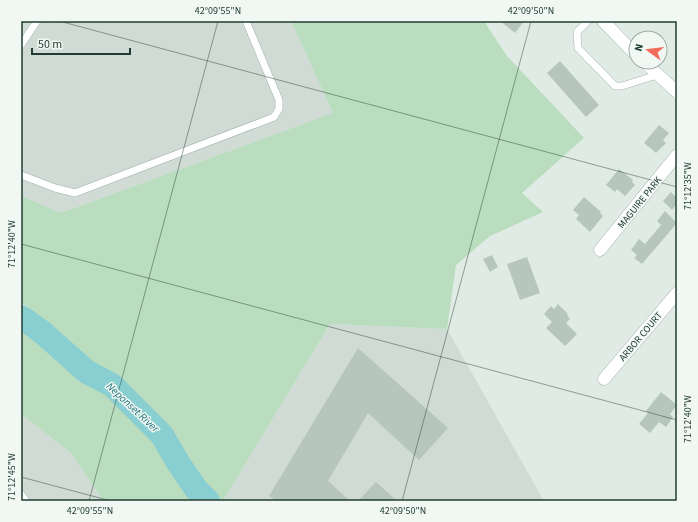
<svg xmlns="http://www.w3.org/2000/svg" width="698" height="522" viewBox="0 0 698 522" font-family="'Source Sans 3',sans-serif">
  <rect width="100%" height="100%" fill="#e1ebe5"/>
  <!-- built -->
  <path fill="#cfdbd4" d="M21 21H291L333 113 61 213 21 196Z
    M330 324 447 329 544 501H223Z
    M21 414 71 453 103 501H21Z"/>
  <!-- green -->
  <path fill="#baddbf" d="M291 21H484L507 56 584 138 522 193 543 212 490 236 456 265 447 329 330 324 223 501H103L71 453 21 414V307H29L21 303V196L61 213 333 113Z"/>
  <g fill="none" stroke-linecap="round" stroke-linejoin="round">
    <!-- river -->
    <path stroke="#89ced1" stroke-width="24" d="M21 317 42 332 87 372 112 385 162 435 177 461 196 489 208 501"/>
  </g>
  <!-- building -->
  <path fill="#b6c6be" d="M500 21H524L515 33Z
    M560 61 599 105 586 117 547 73Z
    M659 125 669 133 663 140 666 143 656 153 644 143Z
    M619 169 633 180 632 182 635 185 625 196 617 189 615 192 606 185Z
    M671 192 677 198V204L672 210 663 201Z
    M584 197 601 212 600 213 603 216 590 232 576 219 579 215 573 210Z
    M665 211 677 223 642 264 634 258 637 255 631 250 639 239 645 244 661 225 657 221Z
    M492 255 498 267 490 272 483 259Z
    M527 257 540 293 520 300 507 264Z
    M558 304 568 314 567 315 570 319 566 323 577 334 565 346 546 328 552 322 544 314 551 306 554 309Z
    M358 348 448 428 419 460 368 413 328 481 350 501H277L269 496Z
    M661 392 677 405 670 414 673 417 666 427 659 422 650 433 639 424 648 413 646 411Z
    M376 482 397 501H358Z"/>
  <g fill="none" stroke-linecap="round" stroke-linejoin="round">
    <defs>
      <path id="lane" d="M588 21 577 32 578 48 615 86H622L657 75
        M21 45 37 21
        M21 175 55 188 75 193 274 117 279 109V100L246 21
        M21 494 26 501"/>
      <path id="street" d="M600 250 677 155
        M604 379 677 293"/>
      <path id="secondary" d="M603 21 636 55
        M644 62 677 92"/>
    </defs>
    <!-- lane casing -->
    <use href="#lane" stroke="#a4b3ac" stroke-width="8"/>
    <!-- street casing -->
    <use href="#street" stroke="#a4b3ac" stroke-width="13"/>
    <!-- secondary casing -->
    <use href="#secondary" stroke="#9fb7ac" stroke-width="13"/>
    <!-- lane -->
    <use href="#lane" stroke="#fff" stroke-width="7"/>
    <!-- street -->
    <use href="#street" stroke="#fff" stroke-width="12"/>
    <!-- secondary -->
    <use href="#secondary" stroke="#fff" stroke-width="12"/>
  </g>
  <!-- ticks -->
  <path fill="none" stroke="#213c32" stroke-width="1" stroke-opacity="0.45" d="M59 21 677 187M21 244 677 420M21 477 111 501M89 501 218 21M402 501 531 21"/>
  <g text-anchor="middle" stroke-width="3" stroke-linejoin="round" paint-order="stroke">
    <!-- street labels -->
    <g font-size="10" fill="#213c32" stroke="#f1f8f4">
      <text transform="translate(639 202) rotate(-51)" y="4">MAGUIRE PARK</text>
      <text transform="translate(640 336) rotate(-50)" y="4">ARBOR COURT</text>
    </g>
    <!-- water labels -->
    <g font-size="11" font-style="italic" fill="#1c7378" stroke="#f1f8f4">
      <text transform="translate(133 407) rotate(43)" y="4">Neponset River</text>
    </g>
  </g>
  <!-- border -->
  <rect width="698" height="522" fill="none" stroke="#f1f8f4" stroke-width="44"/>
  <!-- north arrow -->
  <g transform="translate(648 50) rotate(285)"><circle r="19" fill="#f1f8f4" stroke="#9eada6"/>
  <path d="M0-3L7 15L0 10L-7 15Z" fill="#f16c59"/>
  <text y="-6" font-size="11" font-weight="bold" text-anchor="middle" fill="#213c32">N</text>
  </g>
  <!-- scale -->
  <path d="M32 48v6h98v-6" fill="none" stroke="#213c32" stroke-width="2"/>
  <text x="38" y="48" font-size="12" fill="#213c32" stroke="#f1f8f4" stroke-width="3" paint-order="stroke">50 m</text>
  <rect x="22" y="22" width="654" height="478" fill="none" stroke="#213c32" stroke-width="1.5"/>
  <g font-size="10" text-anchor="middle" fill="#213c32">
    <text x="218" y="14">42°09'55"N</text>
    <text x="531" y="14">42°09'50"N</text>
    <text transform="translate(687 186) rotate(-90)" y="4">71°12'35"W</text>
    <text transform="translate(11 244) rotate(-90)" y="4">71°12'40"W</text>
    <text transform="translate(687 419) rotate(-90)" y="4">71°12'40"W</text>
    <text transform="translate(11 477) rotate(-90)" y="4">71°12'45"W</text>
    <text x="90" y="514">42°09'55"N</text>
    <text x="403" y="514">42°09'50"N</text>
  </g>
</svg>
